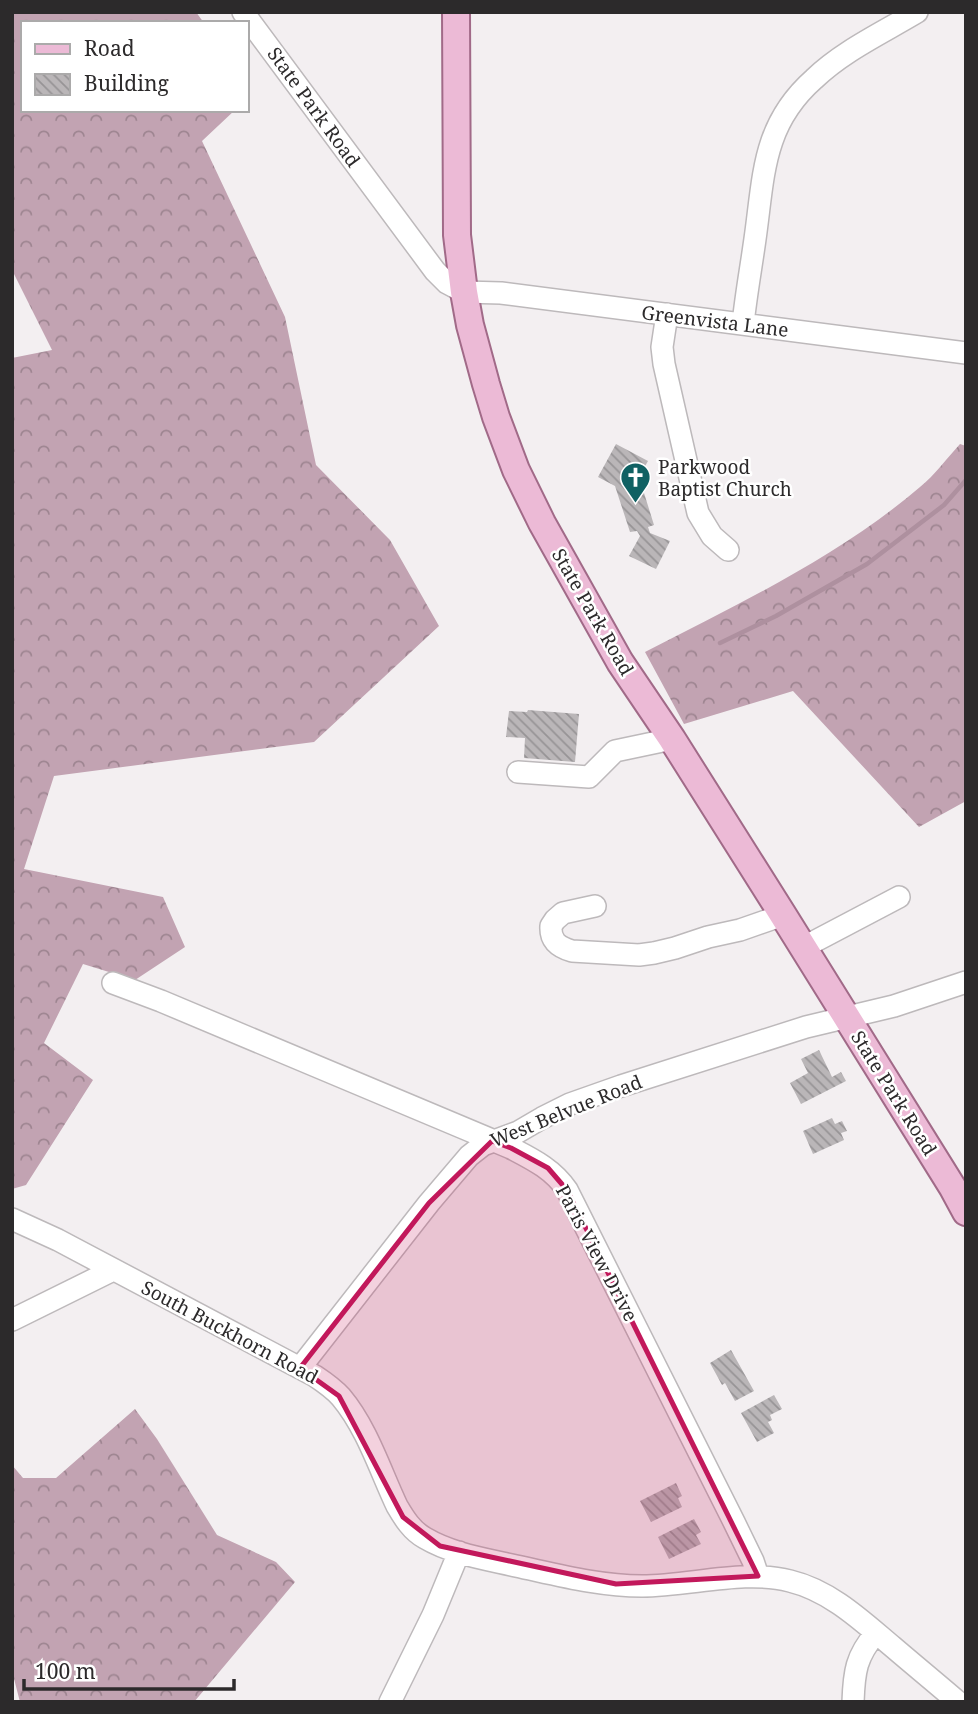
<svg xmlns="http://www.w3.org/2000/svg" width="978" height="1714" viewBox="0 0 978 1714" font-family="'Noto Serif',serif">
  <defs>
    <pattern id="forest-crowns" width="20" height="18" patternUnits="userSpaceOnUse" patternTransform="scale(1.75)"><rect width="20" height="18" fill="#c2a3b2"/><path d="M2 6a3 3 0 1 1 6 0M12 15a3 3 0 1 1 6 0" fill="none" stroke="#9e8591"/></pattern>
    <pattern id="building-back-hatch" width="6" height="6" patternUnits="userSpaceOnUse" patternTransform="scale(1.75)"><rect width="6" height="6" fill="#bab6b8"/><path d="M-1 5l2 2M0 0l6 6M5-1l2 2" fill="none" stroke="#979496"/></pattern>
  </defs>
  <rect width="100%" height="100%" fill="#f3eff1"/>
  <!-- forest -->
  <path fill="url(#forest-crowns)" d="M12 12H196L204 23H23V110H235L202 141 285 317 316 465 390 540 439 626 314 742 54 776 24 869 163 897 185 947 135 980 83 964 44 1043 93 1080 26 1185 12 1189V358L52 350 12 270Z
    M960 444 966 446V801L919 827 793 691 684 724 645 652C740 603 838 557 920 487 935 475 947 458 960 444Z
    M135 1409 157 1439 217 1535 276 1562 295 1582 194 1702H20L12 1671V1465L23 1478H56Z"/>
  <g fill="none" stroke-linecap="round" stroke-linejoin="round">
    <!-- stream -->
    <path stroke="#ae909f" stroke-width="4.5" d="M720 643 776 616 867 564 944 505 966 480"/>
  </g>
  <!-- building -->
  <path fill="url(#building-back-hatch)" d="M616 444 648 461 639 477 654 525 648 527 650 533 670 541 656 569 629 556 640 536 637 531 630 532 615 486 598 477Z
    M528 710 579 714 575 762 524 758 525 738 506 737 509 711 527 712Z
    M819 1050 832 1077 841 1072 846 1081 801 1104 790 1083 808 1073 801 1059Z
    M832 1118 835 1124 842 1121 847 1131 841 1133 844 1140 813 1154 803 1131Z
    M731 1350 754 1391 735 1401 725 1383 722 1385 710 1363Z
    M774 1395 782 1409 770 1415 772 1420 768 1422 774 1433 757 1442 741 1413Z
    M676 1483 682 1496 678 1498 682 1507 651 1522 640 1501Z
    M694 1519 701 1532 696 1535 701 1544 669 1559 658 1537Z"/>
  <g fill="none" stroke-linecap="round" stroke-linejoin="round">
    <defs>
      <path id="minor" d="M243 12 435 271 447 283 464 292 501 293 966 353
        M667 314 662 347 664 364 698 513 712 536 728 550
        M743 324C746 295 751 268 755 239 764 176 762 125 814 79 843 51 882 33 917 12
        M518 772 589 777 615 751 672 739
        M595 906 563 913 555 920 551 926C550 941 558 947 572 951L639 955 654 953 675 948 708 937 740 930 783 915
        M804 947 899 897
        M113 983 161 1001 511 1148C532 1159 553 1169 567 1190L734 1522 753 1561 758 1576
        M12 1219 58 1240 315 1376C324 1382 334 1389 341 1397 367 1428 380 1470 397 1506 404 1518 412 1531 425 1538 452 1554 486 1559 516 1566 558 1575 599 1586 642 1586 690 1586 745 1569 790 1581 831 1591 862 1621 893 1647 914 1665 936 1683 958 1702
        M12 1320 113 1270
        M300 1368 429 1203 469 1156 483 1145 518 1132 542 1118 570 1104 621 1086 806 1027 894 1006 966 982
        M390 1702 433 1615 459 1552
        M853 1702C854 1672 856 1656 876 1633"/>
      <path id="major" d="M456 12 457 235 464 292 470 325 486 384 496 417 516 470 542 523 620 662 672 739 783 915 953 1188 966 1212"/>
    </defs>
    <!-- minor casing -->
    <use href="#minor" stroke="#bdb9bb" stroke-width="24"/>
    <!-- major casing -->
    <use href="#major" stroke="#a16a88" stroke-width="30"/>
    <!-- minor -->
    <use href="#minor" stroke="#fff" stroke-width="21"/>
    <!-- major -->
    <use href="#major" stroke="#ecbad6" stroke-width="26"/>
  </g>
  <!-- marked area -->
  <path fill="#c2185b" fill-opacity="0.2" stroke="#c2185b" stroke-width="5" stroke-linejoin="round" d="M492 1141 511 1148 548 1168 567 1190 758 1576 616 1584 440 1546 403 1517 339 1396 300 1368 429 1203Z"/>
  <!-- icons -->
  <defs>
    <symbol id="church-pin" viewBox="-11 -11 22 30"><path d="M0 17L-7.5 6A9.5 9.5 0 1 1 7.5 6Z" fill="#106163" stroke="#fff"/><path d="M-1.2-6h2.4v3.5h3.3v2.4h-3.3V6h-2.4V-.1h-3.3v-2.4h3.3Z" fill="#fff"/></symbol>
  </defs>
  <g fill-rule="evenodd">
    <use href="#church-pin" x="618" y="460" width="35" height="47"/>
  </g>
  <g text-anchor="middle" stroke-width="5" stroke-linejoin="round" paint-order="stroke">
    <!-- street labels -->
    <g font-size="19" fill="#2c2a2b" stroke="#fff">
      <text transform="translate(314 107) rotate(54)" y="7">State Park Road</text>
      <text transform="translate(715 321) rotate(7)" y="7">Greenvista Lane</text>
      <text transform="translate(593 612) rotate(60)" y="7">State Park Road</text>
      <text transform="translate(894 1093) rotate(58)" y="7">State Park Road</text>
      <text transform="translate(566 1111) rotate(-22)" y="7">West Belvue Road</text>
      <text transform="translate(597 1253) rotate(62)" y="7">Paris View Drive</text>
      <text transform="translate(230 1332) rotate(28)" y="7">South Buckhorn Road</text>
    </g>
    <!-- poi labels -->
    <g font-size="19" fill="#2c2a2b" stroke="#fff" text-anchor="start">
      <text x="658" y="474">Parkwood<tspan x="658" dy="22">Baptist Church</tspan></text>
    </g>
  </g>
  <!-- border -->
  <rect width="978" height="1714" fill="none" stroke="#2c2a2b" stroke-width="28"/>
  <!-- legend -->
  <rect x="21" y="21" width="228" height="91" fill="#ffffff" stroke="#abaaaa" stroke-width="2"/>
  <rect x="35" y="44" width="35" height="10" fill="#ecbad6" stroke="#abaaaa" stroke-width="2"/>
  <text x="84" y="56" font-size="21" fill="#2c2a2b">Road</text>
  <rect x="35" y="74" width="35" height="21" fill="url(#building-back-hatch)" stroke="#abaaaa" stroke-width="2"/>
  <text x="84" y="91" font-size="21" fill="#2c2a2b">Building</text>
  <!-- scale -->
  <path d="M24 1679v10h210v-10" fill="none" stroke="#2c2a2b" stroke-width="3.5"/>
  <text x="35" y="1679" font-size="21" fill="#2c2a2b" stroke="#ffffff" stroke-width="5" paint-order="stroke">100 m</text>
</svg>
